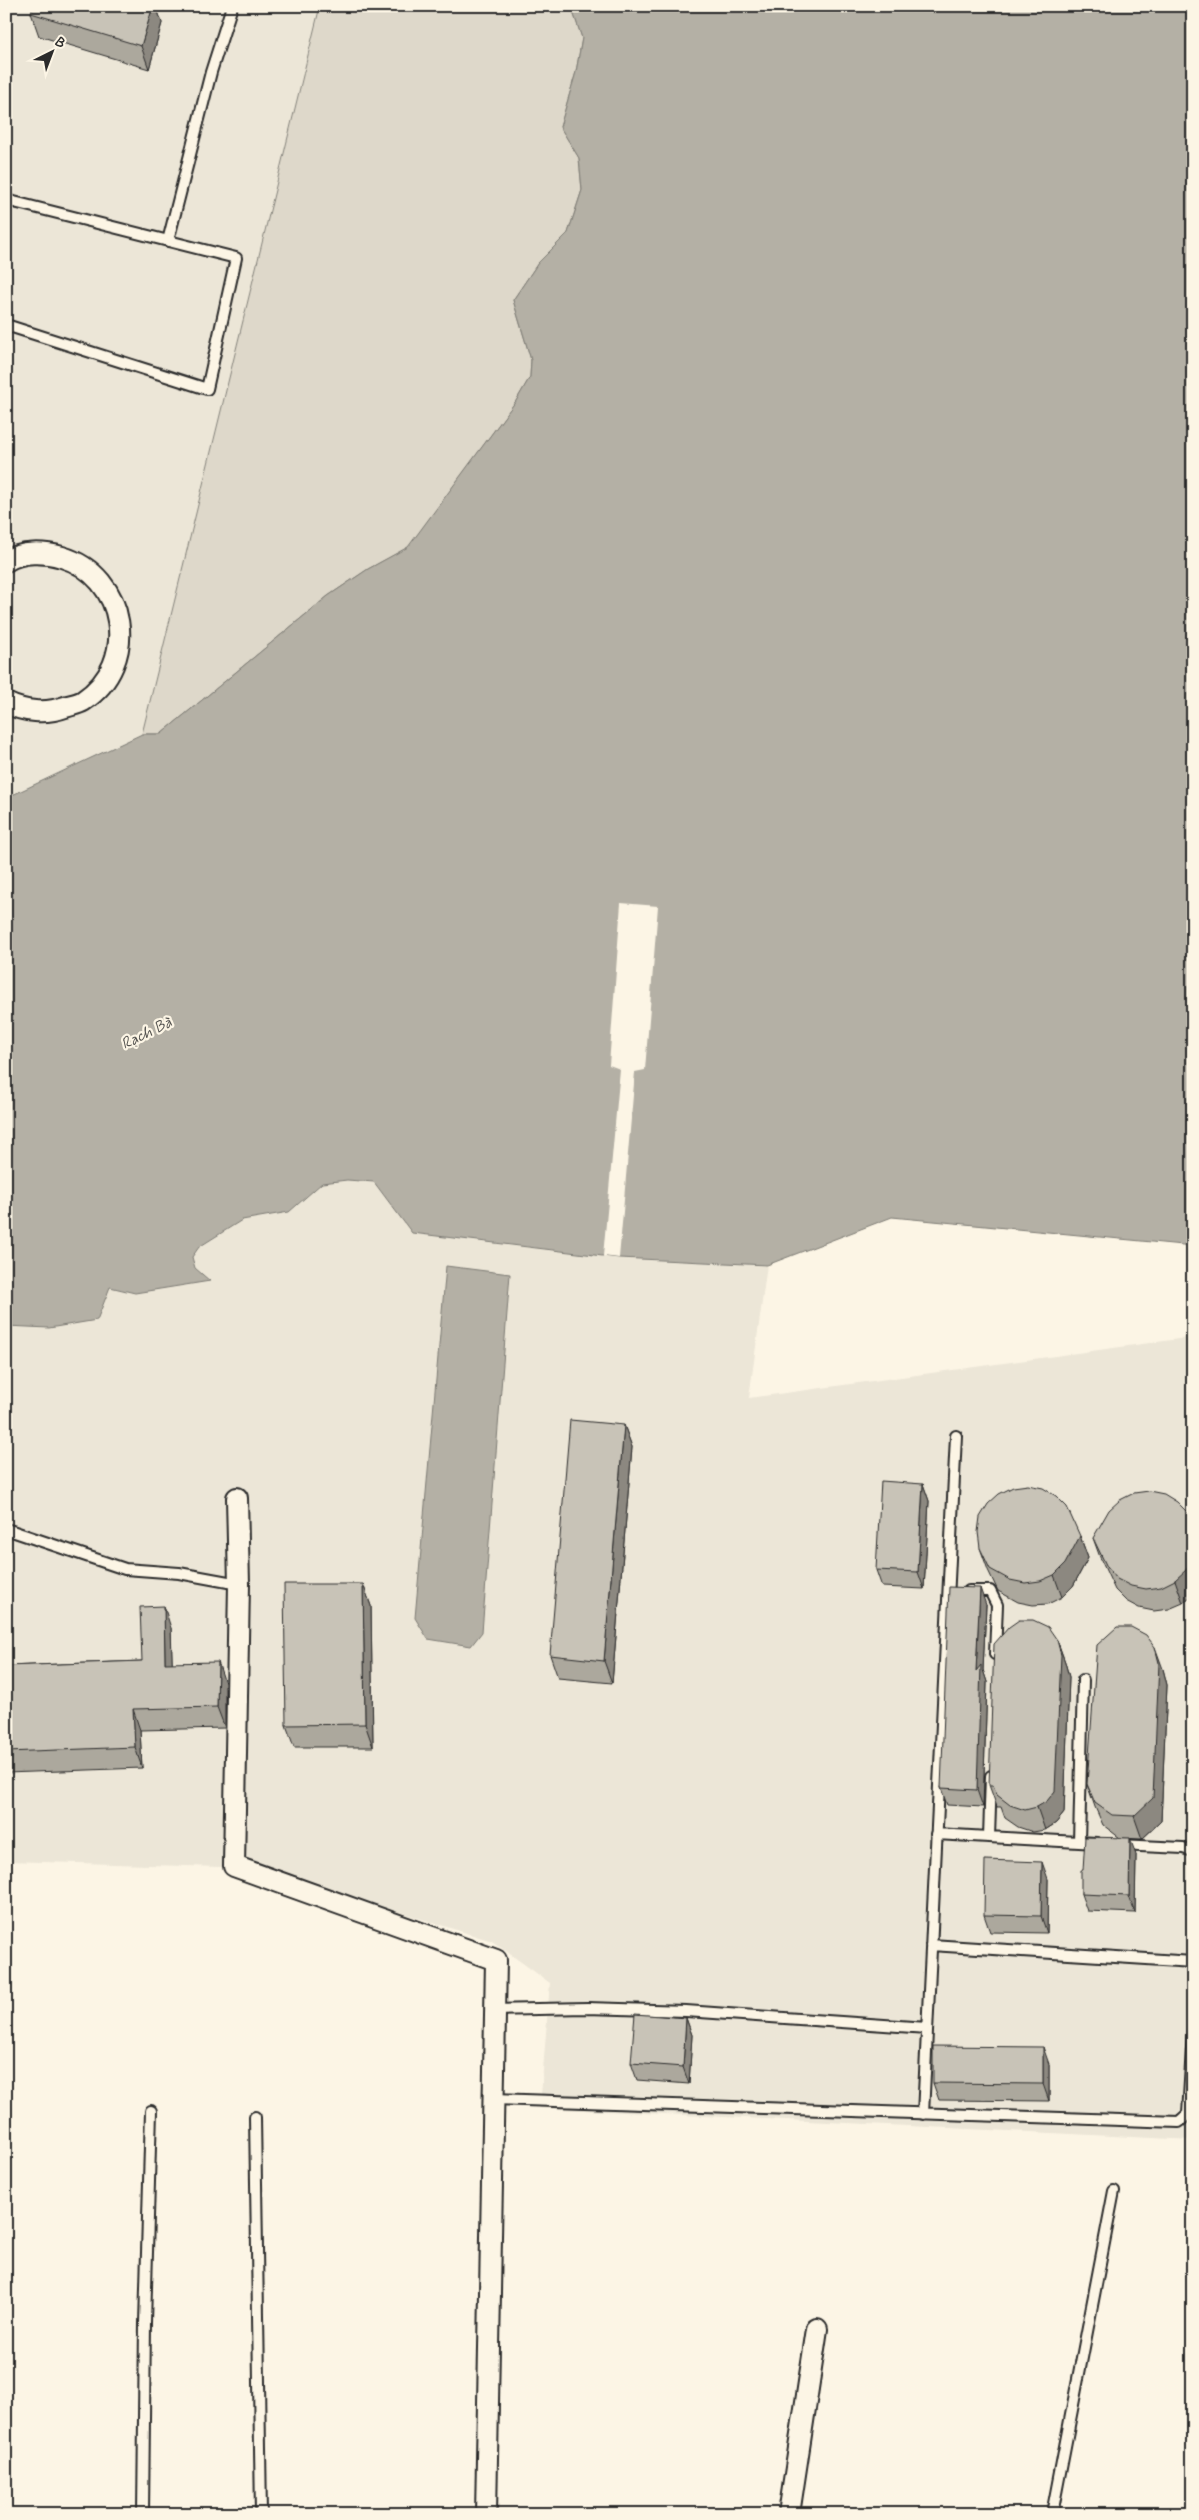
<svg xmlns="http://www.w3.org/2000/svg" width="1199" height="2520" viewBox="0 0 1199 2520" font-family="Mynerve,sans-serif">
  <rect width="100%" height="100%" fill="#fcf5e5"/>
  <filter id="ink" filterUnits="userSpaceOnUse"><feTurbulence type="fractalNoise" baseFrequency=".02" numOctaves="2"/><feDisplacementMap in="SourceGraphic" scale="10" xChannelSelector="R" yChannelSelector="G"/><feConvolveMatrix kernelMatrix="1 2 1 2 8 2 1 2 1" color-interpolation-filters="sRGB"/></filter>
  <g filter="url(#ink)">
    <!-- built -->
    <path fill="#ece6d7" d="M6 6H320L142 734 6 798Z
      M347 1180 374 1182 412 1233 620 1258 767 1265 749 1398 1193 1337V2140L540 2108 550 1983 492 1941 257 1868 6 1861V1326L110 1287 135 1293 209 1281 195 1268 192 1257 199 1247 242 1220 289 1212 322 1183Z"/>
    <!-- green -->
    <path fill="#ded8ca" stroke="#84827a" d="M320 6H571L582 38 576 72 560 127 579 158 582 190 568 233 538 263 513 300 531 360 530 377 516 401 409 547 368 569 328 596 161 734H142Z"/>
    <!-- water -->
    <path fill="#b4b0a5" stroke="#7d7b74" d="M571 6H1193V1246L892 1217 767 1265 619 1258 412 1233 374 1182 347 1180 322 1183 289 1212 242 1220 199 1247 192 1257 195 1268 210 1281 135 1293 110 1287 97 1320 49 1328 6 1326V798L142 734H161L328 596 368 569 408 547 516 401 530 377 531 360 513 300 538 263 568 233 582 190 579 158 560 127 576 72 582 38Z
      M446 1266 510 1274 482 1632 471 1646 428 1639 415 1618Z"/>
    <!-- pier -->
    <path fill="#fcf5e5" d="M621 903 658 906 645 1070 635 1072 619 1258 603 1256 620 1069 609 1065Z"/>
    <g fill="none" stroke-linecap="round" stroke-linejoin="round">
      <defs>
        <path id="lane" d="M6 200 236 258 207 389 6 325
          M168 241 211 72 232 6
          M6 1529 125 1569 179 1573 239 1584
          M969 1591H990L997 1605 995 1654
          M936 1834 1097 1843
          M989 1837 991 1776
          M1079 1842 1083 1680
          M1119 1845 1183 1848 1193 1851
          M931 1945 1193 1962
          M495 2010 587 2008 686 2011 927 2028
          M494 2099 1179 2122 1188 2114 1193 2031
          M923 2114 956 1436
          M255 2117 261 2514
          M143 2514 145 2323 151 2111
          M1052 2514 1114 2191"/>
        <path id="street" d="M6 561C22 551 44 552 62 557 126 576 141 663 83 701 78 704 71 705 65 707 46 714 24 712 6 703
          M237 1498 239 1584 234 1866 496 1960 486 2514
          M789 2514 817 2329"/>
      </defs>
      <!-- lane casing -->
      <use href="#lane" stroke="#2b2b2b" stroke-width="14"/>
      <!-- street casing -->
      <use href="#street" stroke="#2b2b2b" stroke-width="24"/>
      <!-- lane -->
      <use href="#lane" stroke="#fcf5e5" stroke-width="10"/>
      <!-- street -->
      <use href="#street" stroke="#fcf5e5" stroke-width="20"/>
    </g>
    <!-- wall -->
    <path fill="#aca89d" stroke="#2b2b2b" d="M33 6H156L162 23 149 69 39 36 31 13Z
      M624 1425 632 1447 612 1683 558 1678 550 1655Z
      M923 1484 929 1501 924 1589 882 1587 876 1570Z
      M1193 1524V1594L1183 1603 1169 1609 1154 1611 1139 1608 1126 1601 1115 1590 1101 1560 1093 1538Z
      M1080 1536 1088 1558 1073 1586 1062 1597 1048 1604 1033 1605 1018 1602 998 1591 988 1570 980 1548Z
      M363 1584 371 1606 373 1747H294L286 1725Z
      M986 1605 983 1670 987 1682 983 1807 947 1805 941 1788Z
      M171 1628 172 1663 225 1683V1728L140 1730 142 1768 6 1773V1666L142 1661Z
      M1057 1640 1065 1662 1069 1677 1064 1813 1056 1823 1045 1830 1033 1832 1018 1827 1005 1818 1001 1807H997L989 1785Z
      M1163 1669 1167 1685 1161 1821 1142 1839 1120 1838 1103 1825 1095 1807 1087 1784Z
      M1136 1855 1135 1913 1087 1911 1081 1894 1083 1870Z
      M1048 1879 1047 1933 990 1932 984 1915Z
      M686 2018 692 2035 689 2084 637 2080 631 2063Z
      M1049 2064V2101L939 2100 933 2083Z"/>
    <!-- shaded-wall -->
    <path fill="#8c8880" stroke="#2b2b2b" d="M153 6H156L162 23 149 69 141 46Z
      M624 1425 632 1447 612 1683 604 1661Z
      M923 1484 929 1501 924 1589 918 1572Z
      M1080 1536 1088 1558 1073 1586 1062 1597 1054 1575Z
      M1193 1558V1594L1183 1603 1175 1580Z
      M363 1584 371 1606 373 1747 365 1724Z
      M980 1588 986 1605 983 1670 987 1682 983 1807 977 1790 976 1671Z
      M164 1606 171 1628 173 1684 165 1663Z
      M1057 1640 1065 1662 1069 1677 1064 1813 1056 1823 1045 1830 1037 1807Z
      M1155 1647 1163 1669 1167 1685 1161 1821 1142 1839 1134 1816Z
      M218 1662 225 1683V1728L217 1707Z
      M133 1709 140 1730 142 1768 135 1747Z
      M1130 1838 1136 1855 1135 1913 1129 1896Z
      M1042 1862 1048 1879 1047 1933 1041 1916Z
      M686 2018 692 2035 689 2084 683 2067Z
      M1043 2047 1049 2064V2101L1043 2084Z"/>
    <!-- building -->
    <path fill="#c8c3b7" stroke="#2b2b2b" d="M33 6H153L141 46 31 13Z
      M570 1420 624 1425 604 1661 550 1655Z
      M881 1481 923 1484 918 1572 876 1570Z
      M1028 1485 1043 1488 1056 1496 1067 1507 1080 1536 1065 1564 1054 1575 1040 1581 1025 1583 1010 1580 990 1569 980 1548 978 1532 980 1517 988 1504 999 1494 1013 1487Z
      M1149 1491 1164 1494 1177 1502 1188 1513 1193 1524V1558L1186 1570 1175 1580 1161 1587 1146 1589 1131 1586 1117 1579 1107 1567 1093 1538 1109 1510 1120 1500 1134 1493Z
      M284 1584H363L365 1724 286 1725Z
      M949 1587 980 1588 976 1671 981 1665 977 1790 941 1788Z
      M164 1606 165 1663 218 1662 217 1707 133 1709 135 1747 6 1752V1666L142 1661 140 1607Z
      M1019 1620H1033L1048 1627 1057 1640 1061 1655 1055 1791 1047 1801 1037 1807 1025 1810 1010 1805 997 1795 993 1785H989L994 1644 1009 1627Z
      M1117 1627H1131L1146 1635 1155 1647 1159 1663 1153 1798 1134 1816 1112 1815 1095 1803 1087 1784 1097 1645Z
      M1085 1837 1130 1838 1129 1896 1081 1894V1870H1083Z
      M985 1860 1042 1862 1041 1916 984 1915Z
      M635 2014 686 2018 683 2067 631 2063Z
      M933 2046 1043 2047V2084L933 2083Z"/>
  </g>
  <g text-anchor="middle" stroke-width="4.5" stroke-linejoin="round" paint-order="stroke">
    <!-- water labels -->
    <g font-size="16" font-style="italic" fill="#545350" stroke="#fcf5e5">
      <text transform="translate(146 1032) rotate(-26)" y="6">Rạch Bà</text>
    </g>
  </g>
  <!-- margin -->
  <rect width="1199" height="2520" fill="none" stroke="#fcf5e5" stroke-width="25"/>
  <rect x="12" y="12" width="1174" height="2495" fill="none" stroke="#2b2b2b" stroke-width="2" filter="url(#ink)"/>
  <!-- north arrow -->
  <g transform="translate(52 52) rotate(42)" stroke="#fcf5e5" stroke-width="4" paint-order="stroke">
  <path d="M0-4L9 19L0 12L-9 19Z" fill="#2b2b2b"/>
  <text y="-8" font-size="14" font-weight="bold" text-anchor="middle" fill="#2b2b2b">B</text>
  </g>
</svg>
